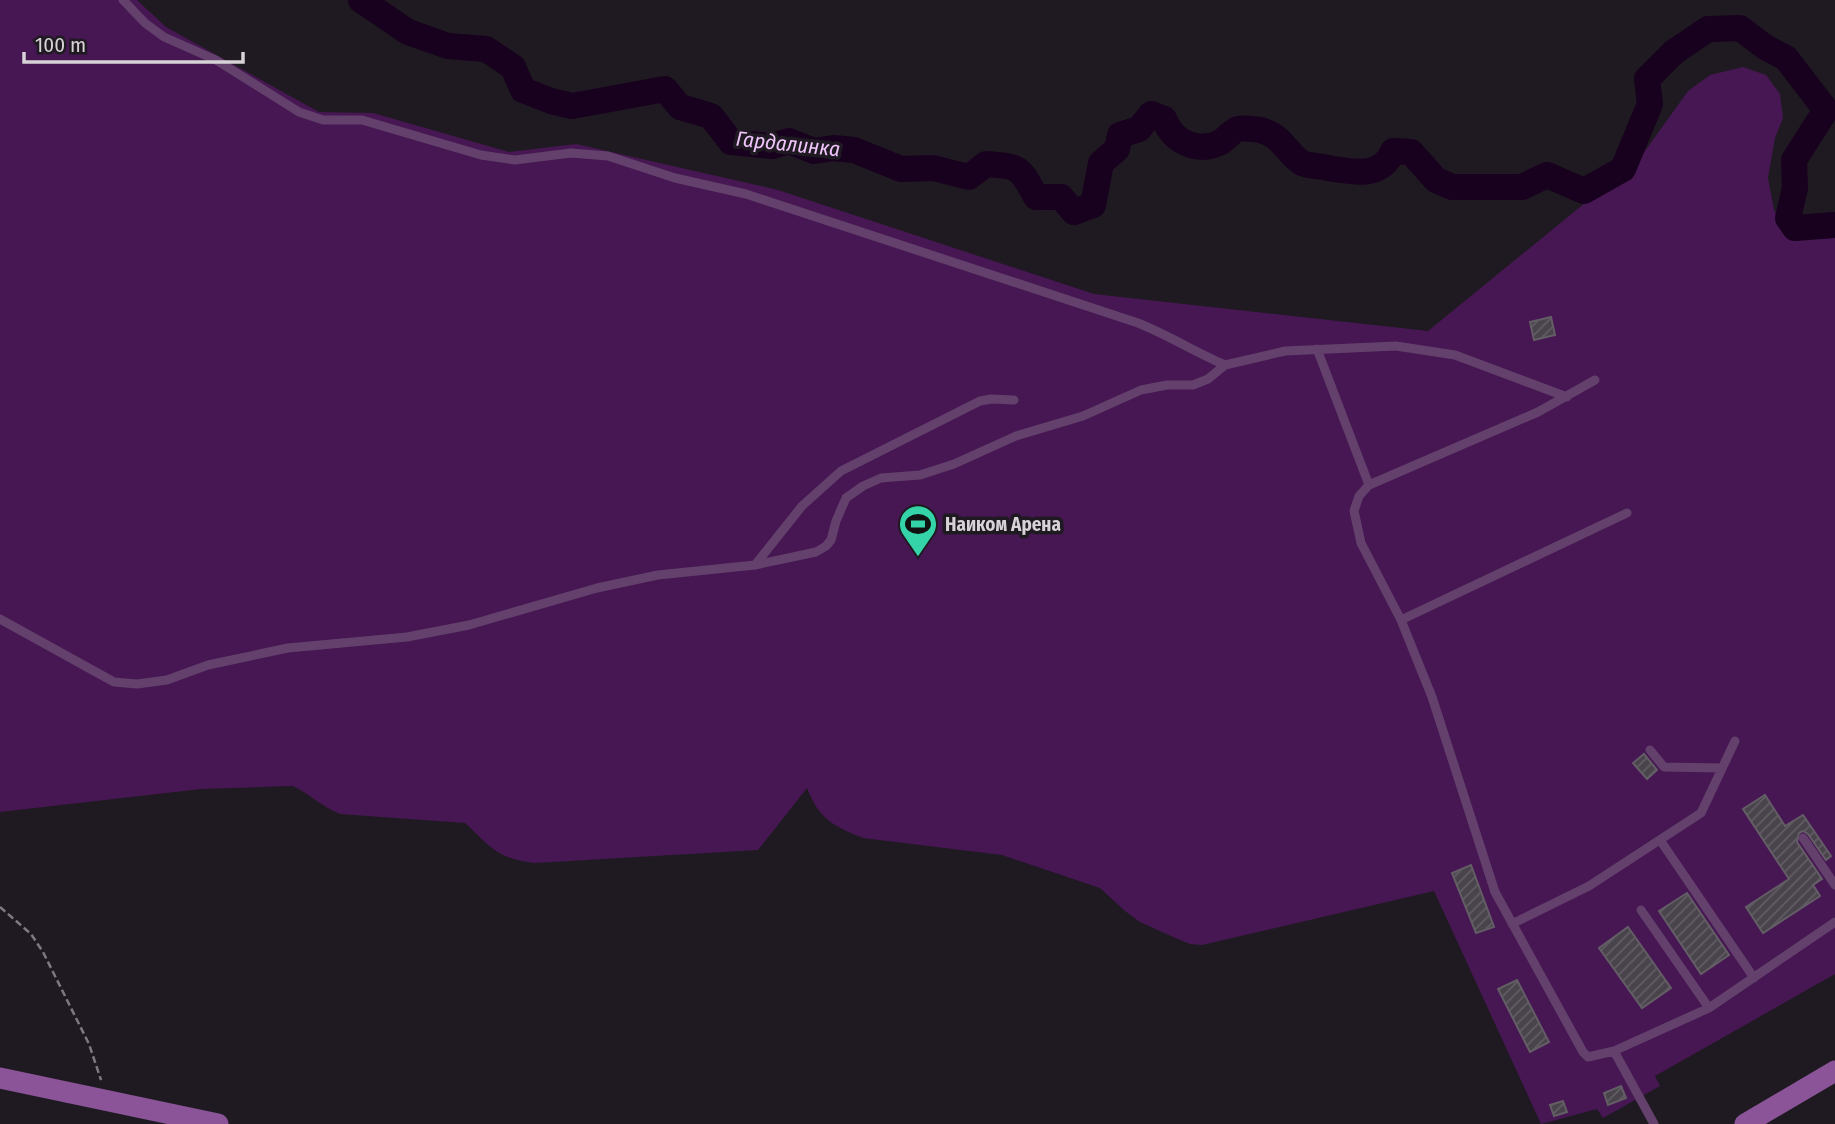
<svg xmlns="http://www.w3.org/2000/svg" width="1835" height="1124" viewBox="0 0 1835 1124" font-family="'Fira Sans Condensed',sans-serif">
  <defs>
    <pattern id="building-hatch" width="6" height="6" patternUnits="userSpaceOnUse" patternTransform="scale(1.75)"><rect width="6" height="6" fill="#49434b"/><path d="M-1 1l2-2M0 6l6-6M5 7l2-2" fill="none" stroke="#625d64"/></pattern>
  </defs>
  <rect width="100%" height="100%" fill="#1f1a21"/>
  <!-- green -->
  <path fill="#461752" d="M0 0H137L166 27 319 112 373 113 509 152 576 144 778 190 1094 294 1428 331 1640 158 1688 91 1710 75 1743 67 1766 75 1780 94 1783 118 1775 138 1768 178 1774 210 1790 233H1835V974L1655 1076 1660 1086 1603 1118 1597 1109 1541 1124 1434 891 1202 945 1190 944 1173 937 1140 922 1125 911 1100 888 1002 855 863 838C833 826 819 819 807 788L758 850 535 863C496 858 492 848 465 823L340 814C322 807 310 794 293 786L201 789 0 812Z"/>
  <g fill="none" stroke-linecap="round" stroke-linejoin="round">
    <!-- river -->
    <path stroke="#18011e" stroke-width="26" d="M361 0 408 32 448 46 486 49 513 67 523 90 551 101 572 106 665 89 680 107 711 116 731 142 772 146 789 141 814 151 833 148 854 150 901 169 933 168 969 177 986 164C1020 166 1020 167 1036 197H1061L1074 212 1093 205 1101 163 1117 149 1120 135 1139 129 1151 114 1164 119C1173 142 1198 154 1221 142 1227 138 1232 131 1238 129 1243 128 1255 129 1260 130 1282 135 1286 153 1302 163 1308 166 1321 166 1328 168 1354 172 1381 179 1393 151L1411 152 1436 180 1452 187H1522L1547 175 1584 191 1623 169 1650 104 1647 79 1674 52 1708 29 1740 28 1765 47 1786 58 1826 110 1794 160 1795 188 1788 218 1795 228 1835 225"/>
  </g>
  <!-- building -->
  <path fill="url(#building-hatch)" stroke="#635d65" stroke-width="2" d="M1551 317 1555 335 1534 340 1530 322Z
    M1644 754 1657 770 1647 779 1633 763Z
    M1765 795 1785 826 1803 815 1831 856 1826 860 1808 834 1803 831 1799 833 1797 842 1822 879 1813 885 1820 896 1763 933 1746 907 1789 879 1743 809Z
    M1471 865 1494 927 1476 933 1452 873Z
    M1687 893 1729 955 1701 974 1659 911Z
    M1628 927 1671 988 1642 1008 1599 948Z
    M1517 980 1549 1042 1530 1052 1498 989Z
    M1621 1086 1626 1098 1608 1105 1604 1093Z
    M1563 1101 1567 1112 1554 1116 1550 1105Z"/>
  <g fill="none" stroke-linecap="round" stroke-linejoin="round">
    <!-- path -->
    <path stroke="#7e797f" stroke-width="2.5" stroke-dasharray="7 3.5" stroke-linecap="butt" d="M0 907 31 934 43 952 89 1044 101 1080"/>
    <!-- lane -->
    <path stroke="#63416c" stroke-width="9" d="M123 0 145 23 164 37 216 60 299 112 323 120H362L481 155 515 160 571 153 608 156 675 178 746 194 1138 323C1168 335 1195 352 1225 365
      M1317 349 1369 485
      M1595 380 1538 412 1369 485 1359 496 1354 511 1361 543 1401 620 1432 697 1495 892 1583 1052 1588 1057 1614 1051 1709 1008 1835 922
      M755 565 816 552 826 546 831 540 836 521 846 498 863 486 881 478 920 475 954 464 1016 436 1083 416 1141 390 1167 385H1193L1208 379 1225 365 1285 351 1396 346 1455 355 1567 397
      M0 619 114 682 137 684 167 680 208 665 288 648 407 637 469 625 597 588 658 575 755 565 802 506 841 471 980 401 991 399 1014 400
      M1401 620 1627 513
      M1650 750 1664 767 1722 768
      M1803 838 1835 885
      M1660 840 1754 978
      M1641 910 1709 1008
      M1512 924 1589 886 1701 813 1735 741
      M1614 1051 1654 1124"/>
    <!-- secondary -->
    <path stroke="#8b5499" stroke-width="21" d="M0 1078 218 1124
      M1745 1124 1835 1071"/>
  </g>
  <!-- icons -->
  <defs>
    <symbol id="stadium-pin" viewBox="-11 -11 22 30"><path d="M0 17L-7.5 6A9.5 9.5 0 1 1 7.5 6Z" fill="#34d4a8" stroke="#1f1a21"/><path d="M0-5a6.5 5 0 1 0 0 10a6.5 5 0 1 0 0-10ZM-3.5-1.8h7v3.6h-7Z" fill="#111"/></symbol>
  </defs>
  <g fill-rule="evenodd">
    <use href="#stadium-pin" x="896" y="502" width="44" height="60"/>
  </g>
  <g text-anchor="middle" stroke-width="7" stroke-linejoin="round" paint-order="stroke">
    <!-- poi labels -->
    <g font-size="19" font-weight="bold" fill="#d6d2d6" stroke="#1f1a21" text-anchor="start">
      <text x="945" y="531">Наиком Арена</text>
    </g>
    <!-- water labels -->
    <g font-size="21" font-style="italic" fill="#f1c5fc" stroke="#1f1a21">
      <text transform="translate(788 144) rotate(6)" y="7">Гардалинка</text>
    </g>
  </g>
  <!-- scale -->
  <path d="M24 52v10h219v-10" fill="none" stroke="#d6d2d6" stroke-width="3.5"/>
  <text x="35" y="52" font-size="21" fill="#d6d2d6" stroke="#1f1a21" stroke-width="5" paint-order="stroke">100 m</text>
</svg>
